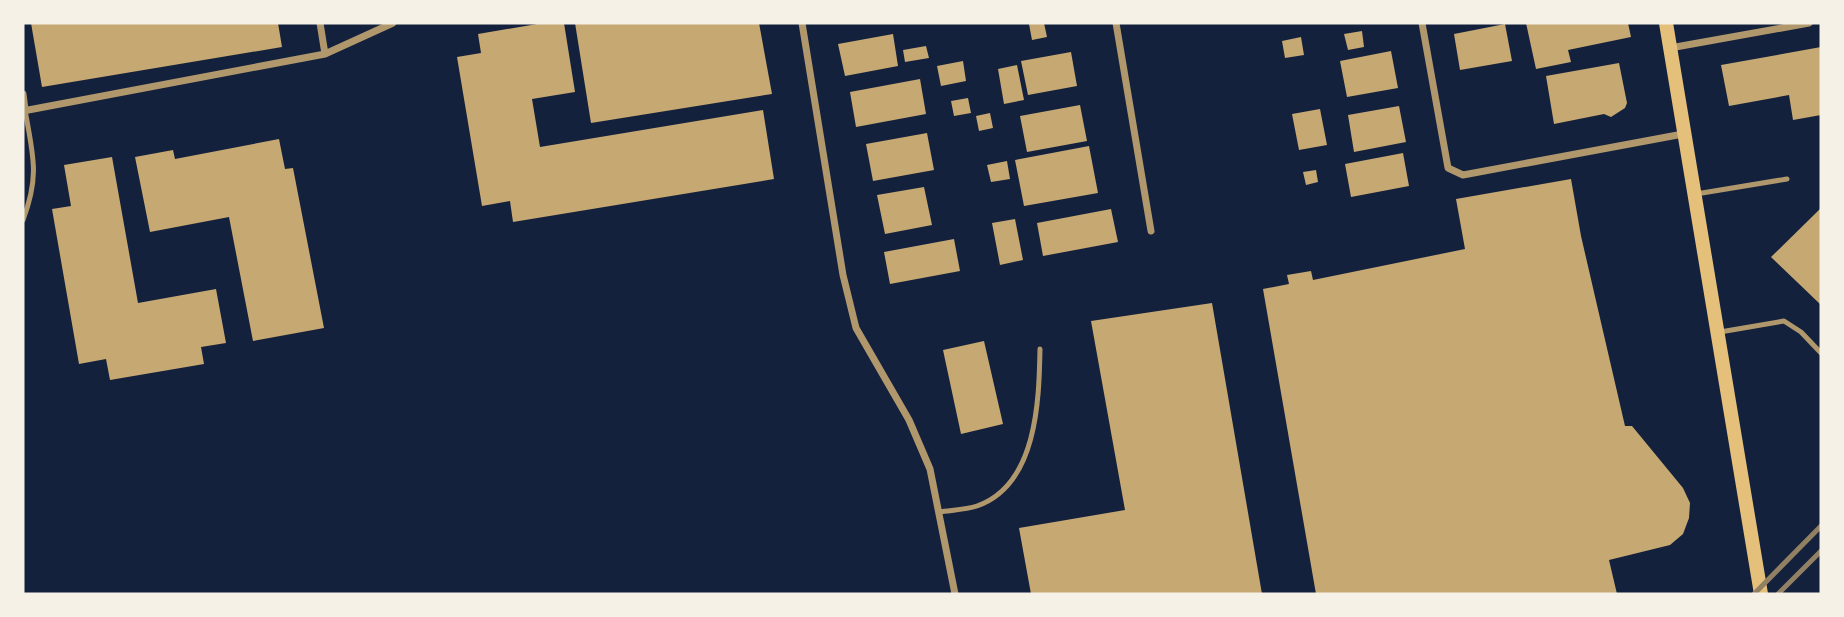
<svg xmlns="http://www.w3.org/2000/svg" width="1844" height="617" viewBox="0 0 1844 617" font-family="'IBM Plex Serif',serif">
  <rect width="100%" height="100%" fill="#14213d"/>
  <!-- building -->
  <path fill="#c6a872" d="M31 23H278L282 47 42 87Z
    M543 23H564L575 92 532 99 540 147 763 110 774 179 513 222 510 201 482 206 457 57 481 53 478 34Z
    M575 23H759L772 94 591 123Z
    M1044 23 1047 37 1032 40 1029 24Z
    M1526 23H1628L1631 37 1568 50 1571 62 1536 69Z
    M1505 24 1512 61 1460 70 1454 34Z
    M1362 31 1364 47 1348 50 1344 34Z
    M893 34 898 66 845 76 838 44Z
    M1301 37 1304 55 1285 58 1282 41Z
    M926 46 929 58 905 62 903 50Z
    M1821 47V115L1793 120 1789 95 1729 106 1721 65Z
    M1391 51 1398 88 1347 97 1340 61Z
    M1071 52 1077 86 1028 95 1021 61Z
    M963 61 966 81 941 86 937 66Z
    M1619 63 1627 103 1625 108 1611 117 1604 114 1554 124 1546 76Z
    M1017 65 1024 100 1004 104 998 69Z
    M920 79 926 114 856 127 850 92Z
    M968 98 971 113 954 116 951 101Z
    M1080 105 1087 141 1027 152 1020 116Z
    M1399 106 1406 142 1354 152 1348 115Z
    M1320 109 1327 145 1299 150 1292 114Z
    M990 113 993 128 979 131 976 116Z
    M927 133 934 170 873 181 866 144Z
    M279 139 285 169 293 168 324 328 253 341 229 217 150 232 135 157 173 150 175 159Z
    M1089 146 1098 193 1024 206 1015 160Z
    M1403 153 1409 186 1351 197 1345 164Z
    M112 157 138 303 216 289 226 343 201 347 204 364 110 380 106 359 79 364 52 209 71 206 64 165Z
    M1007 161 1010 179 991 182 987 165Z
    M1316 170 1318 182 1306 185 1303 172Z
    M1571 179 1581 236 1625 426H1632L1683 488 1690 503 1689 518 1683 534 1670 545 1609 560 1617 594H1316L1263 289 1289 284 1287 275 1311 271 1313 280 1465 249 1456 199Z
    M924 187 932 225 885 234 877 195Z
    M1821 208V305L1771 257Z
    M1111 209 1118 242 1043 256 1037 223Z
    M1015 219 1023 260 1000 265 992 223Z
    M954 239 960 271 890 284 884 252Z
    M1212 303 1262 594H1031L1019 528 1125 510 1091 321Z
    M984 341 1003 424 961 434 943 350Z"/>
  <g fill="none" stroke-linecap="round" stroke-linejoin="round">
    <!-- service -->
    <path stroke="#b1986c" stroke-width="5" d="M1696 194 1787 179
      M23 220C40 175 33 156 25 110
      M1720 332 1784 321 1801 332 1821 353
      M939 512C951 510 965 510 977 506 1037 485 1039 401 1040 349"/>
    <!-- minor -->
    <path stroke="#b1986c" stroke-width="7" d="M320 23 325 54
      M802 23 843 275 856 328 909 420 930 469 955 594
      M1116 23 1151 231
      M1422 23 1448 168 1463 175 1683 134
      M1670 48 1809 23
      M23 94 25 110
      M23 111 325 54 393 23"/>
    <!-- secondary -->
    <path stroke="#e5c07b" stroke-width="14" d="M1666 23 1761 594"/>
    <!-- rail -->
    <path stroke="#918062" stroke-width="5" d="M1754 594 1821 526
      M1778 594 1821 551"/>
  </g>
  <!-- border -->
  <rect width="1844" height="617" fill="none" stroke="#f6f1e7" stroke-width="49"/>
</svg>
